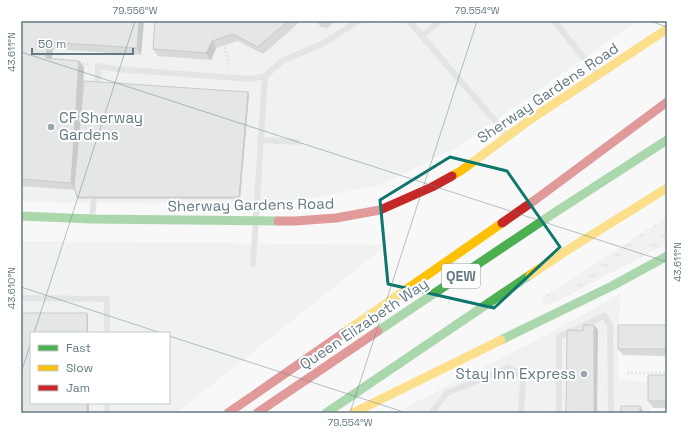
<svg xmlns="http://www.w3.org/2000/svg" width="688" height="434" viewBox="0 0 688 434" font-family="'Space Grotesk',sans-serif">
  <defs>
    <pattern id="grass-tufts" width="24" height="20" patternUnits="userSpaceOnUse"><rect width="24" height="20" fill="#e8eae5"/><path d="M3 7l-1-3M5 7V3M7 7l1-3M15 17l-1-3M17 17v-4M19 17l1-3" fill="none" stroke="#c0c3bf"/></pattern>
  </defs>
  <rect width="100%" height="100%" fill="#f8f8f8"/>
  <!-- built -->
  <path fill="#e7e9e9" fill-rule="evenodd" d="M21 21H637L456 148 380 185 308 199 218 204 21 202Z
    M21 241 387 245 176 413H21ZM31 333H169V403H31Z
    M620 294 618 380 650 382V413H404V408L533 342Z"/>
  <!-- grass -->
  <path fill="url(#grass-tufts)" d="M667 217V244L551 304 545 305 541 302 543 297Z"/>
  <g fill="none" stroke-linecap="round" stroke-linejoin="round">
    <!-- path -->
    <path stroke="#c9cacb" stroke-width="2.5" stroke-dasharray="2 2" stroke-linecap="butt" d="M224 43 229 68
      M79 63 90 65
      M267 197 273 205
      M627 373H667"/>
    <!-- lane -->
    <path stroke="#cbcdce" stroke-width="6" d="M409 21 496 122 506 136
      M554 21 597 74
      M422 36 440 21
      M98 85V66L116 69 251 79 265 76 282 61 324 43 358 21
      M260 140 297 142
      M92 218 94 199
      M253 264 265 76
      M21 298 107 299V333
      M107 413V403
      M431 413 447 393 508 368 517 372 523 380 521 413
      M559 413V337L604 316 610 325 611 413"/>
    <!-- fast -->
    <path stroke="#4caf50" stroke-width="9" d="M21 216 92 219 278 221
      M378 331 554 213 667 140
      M501 340 612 286 667 256
      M326 413 530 275"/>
    <!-- slow -->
    <path stroke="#ffc107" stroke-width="9" d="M452 176 462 170 531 119 667 29
      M530 275 566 251 667 188
      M345 332 502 223
      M353 413 501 340"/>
    <!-- jam -->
    <path stroke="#c62828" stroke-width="9" d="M278 221H295L336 218 380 210 432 187 452 176
      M502 223 535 200 667 102
      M228 413 345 332
      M257 413 378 331"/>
  </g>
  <!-- wall -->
  <path fill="#b1b3b4" d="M21 21H144L141 55 53 49 52 59 79 61 84 67 81 114 249 94 240 199H79L77 197 75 190 21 186Z
    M155 21H301L263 54 238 41 216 48 211 60 158 56 153 49Z
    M316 21H335L327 28 321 27Z
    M667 325V356L623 355 618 349Z
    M667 375V408H653L648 401Z"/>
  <!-- shaded-wall -->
  <path fill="#909292" d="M139 21H144L141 55 137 48Z
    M212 41 216 48 211 60 206 53Z
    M48 42 53 49 51 65 46 58Z
    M79 61 84 67 76 190 71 183Z
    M248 92 249 94 240 199 239 197Z
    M87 313 88 315V333H87Z
    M594 325 598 330 597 413H594Z
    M87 403H89V413H87Z
    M640 406 643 411V413H640Z"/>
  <!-- building -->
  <path fill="#ced0d1" stroke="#909292" d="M21 21H139L137 48 48 42 46 58 79 61 71 183 21 179Z
    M155 21H288L258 47 233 34 212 41 206 53 153 49Z
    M84 81 248 92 239 197H77L74 187Z
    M21 313H87V333H31V403H87V413H21Z
    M584 325H594V413H566L567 330 583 331Z
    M618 325H667V349H618Z
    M648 375H667V401H648Z
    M621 406H640V413H621Z"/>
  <!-- marked area -->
  <path d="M0 0H688V434H0ZM450 157 507 171 560 247 494 308 388 284 380 200Z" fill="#f8f8f8" fill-opacity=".55" fill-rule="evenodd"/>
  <path fill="none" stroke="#0f766e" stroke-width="3" stroke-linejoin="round" d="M450 157 507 171 560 247 494 308 388 284 380 200Z"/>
  <!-- ticks -->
  <path fill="none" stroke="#637a83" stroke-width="1" stroke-opacity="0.45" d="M650 21 667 27M21 52 667 262M21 287 161 333M34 333 135 21M169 336 407 413M21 373 31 342M350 413 477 21"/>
  <!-- markers -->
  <g fill="#97a6ac" stroke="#fff" stroke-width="1.5">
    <circle cx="51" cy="127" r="4"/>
    <circle cx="584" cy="374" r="4"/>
  </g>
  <g text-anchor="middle" stroke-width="4" stroke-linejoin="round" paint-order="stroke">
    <!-- shield labels -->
    <rect fill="#fff" stroke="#92a2a8" stroke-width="1" x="442" y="264" width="38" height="24" rx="3"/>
    <g font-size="14" font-weight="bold" fill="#637a83">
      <text x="461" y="281">QEW</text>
    </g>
    <!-- street labels -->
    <g font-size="15" fill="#637a83" stroke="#fff">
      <text transform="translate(548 93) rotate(-34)" y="5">Sherway Gardens Road</text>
      <text transform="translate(251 205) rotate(-1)" y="5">Sherway Gardens Road</text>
      <text transform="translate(364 324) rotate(-34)" y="5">Queen Elizabeth Way</text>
    </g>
    <!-- poi labels -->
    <g font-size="15" fill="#637a83" stroke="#fff" text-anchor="start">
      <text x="59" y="123">CF Sherway<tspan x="59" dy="17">Gardens</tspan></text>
      <text x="576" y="379" text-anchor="end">Stay Inn Express</text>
    </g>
  </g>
  <!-- border -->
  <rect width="688" height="434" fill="none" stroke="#ffffff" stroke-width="44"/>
  <!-- legend -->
  <rect x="30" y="332" width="140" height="72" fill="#ffffff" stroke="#c1cacd"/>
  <rect x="38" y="345" width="20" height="6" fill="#4caf50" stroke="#c1cacd"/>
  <text x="66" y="352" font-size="12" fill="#637a83">Fast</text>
  <rect x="38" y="365" width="20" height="6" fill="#ffc107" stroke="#c1cacd"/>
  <text x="66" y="372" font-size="12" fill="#637a83">Slow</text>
  <rect x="38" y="385" width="20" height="6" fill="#c62828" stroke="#c1cacd"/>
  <text x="66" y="392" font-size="12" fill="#637a83">Jam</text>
  <!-- scale -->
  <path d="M32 48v6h101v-6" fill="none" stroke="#637a83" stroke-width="2"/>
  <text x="38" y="48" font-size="12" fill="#637a83" stroke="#ffffff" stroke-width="3" paint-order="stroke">50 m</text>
  <rect x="22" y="22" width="644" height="390" fill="none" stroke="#637a83" stroke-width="1.5"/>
  <g font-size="10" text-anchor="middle" fill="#637a83">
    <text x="135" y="14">79.556°W</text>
    <text x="477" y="14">79.554°W</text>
    <text transform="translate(11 52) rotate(-90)" y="4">43.611°N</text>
    <text transform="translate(677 262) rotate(-90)" y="4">43.611°N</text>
    <text transform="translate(11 288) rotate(-90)" y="4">43.610°N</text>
    <text x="350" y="426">79.554°W</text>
  </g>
</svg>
